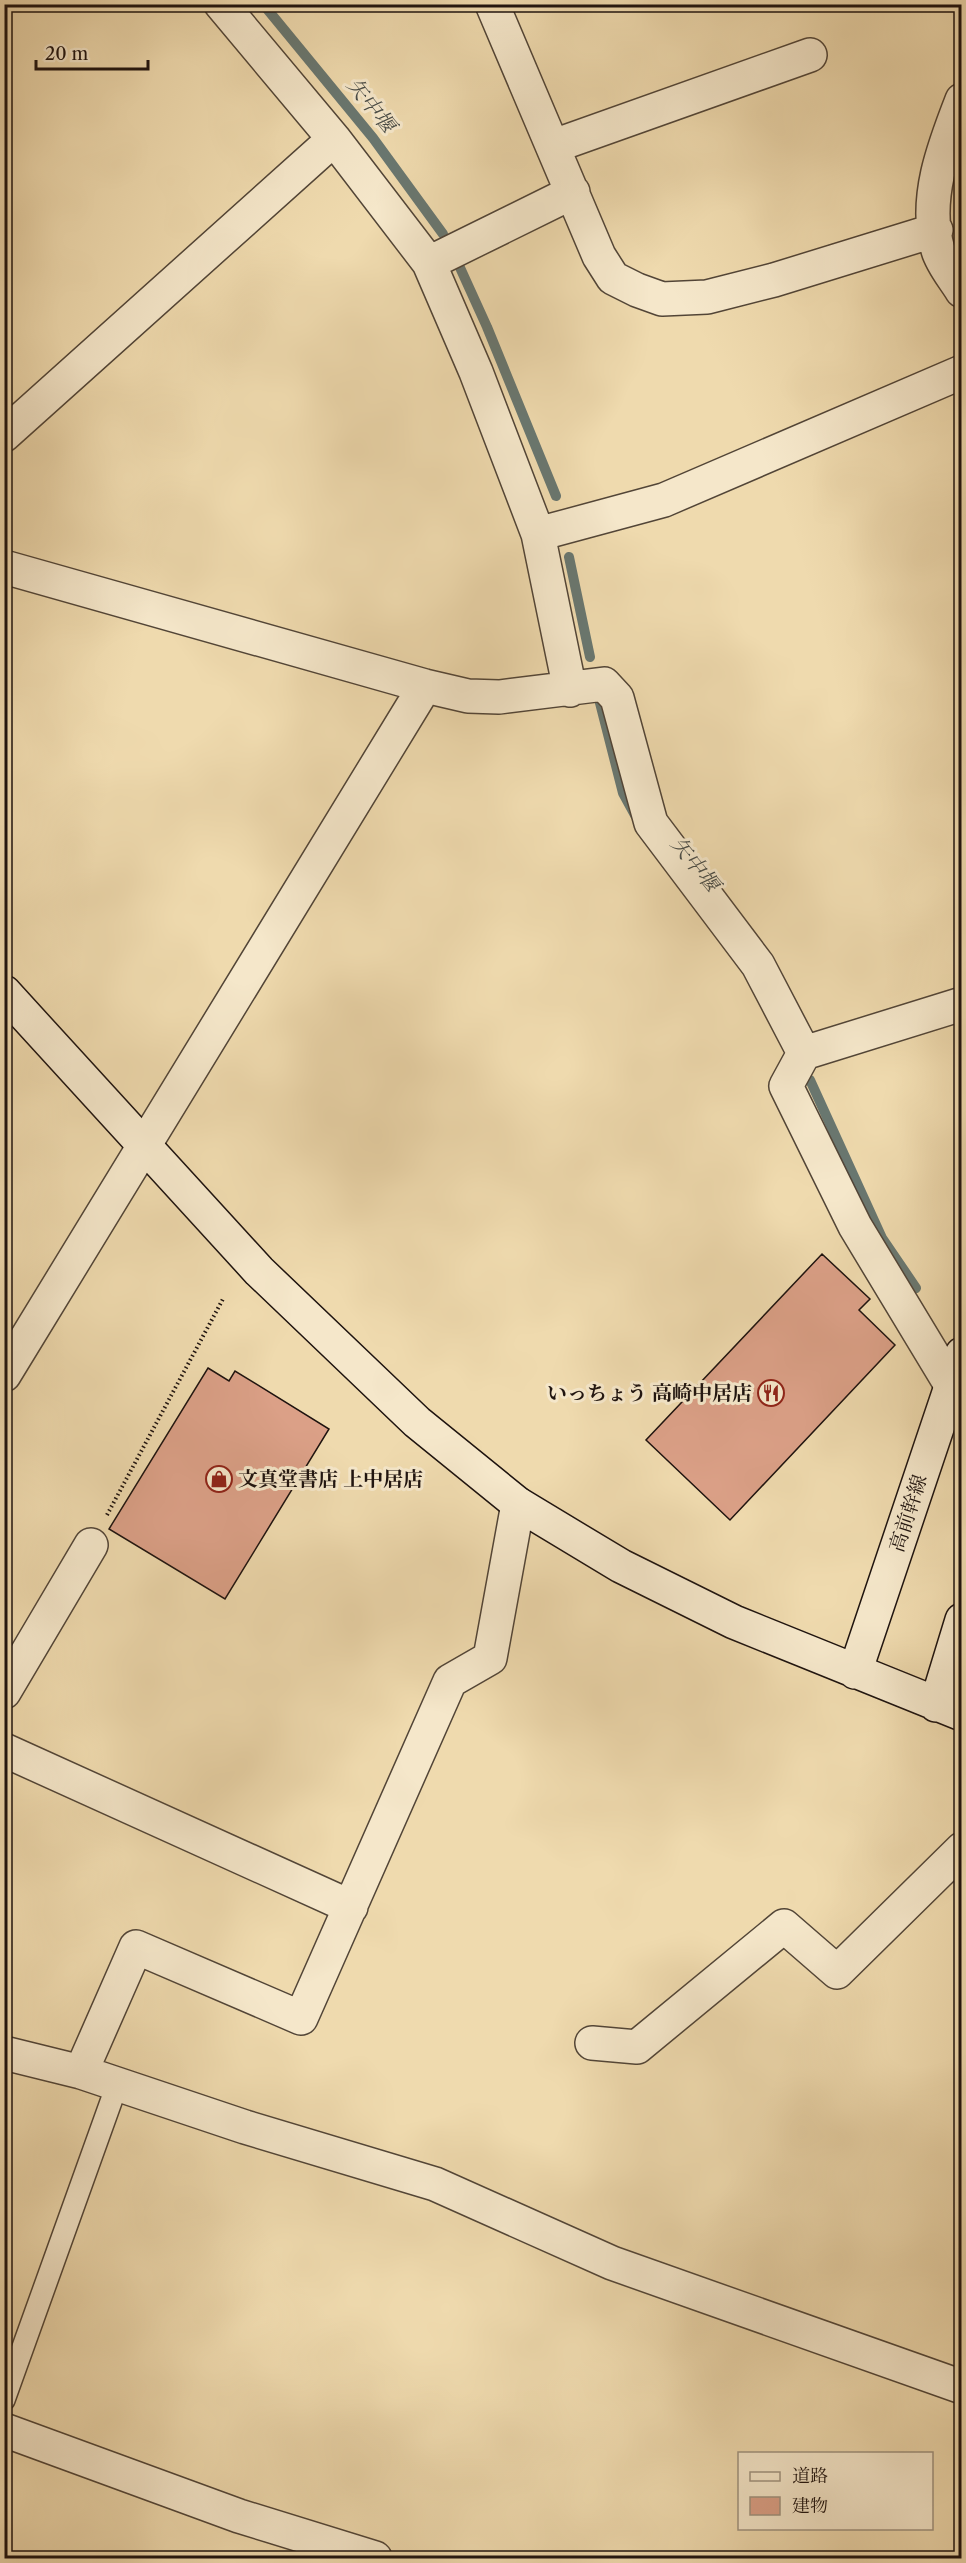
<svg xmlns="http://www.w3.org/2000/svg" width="966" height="2563" viewBox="0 0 966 2563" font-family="'Libre Caslon Text','Noto Serif JP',serif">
  <rect width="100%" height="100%" fill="#efdaae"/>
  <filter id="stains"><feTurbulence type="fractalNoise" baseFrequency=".00333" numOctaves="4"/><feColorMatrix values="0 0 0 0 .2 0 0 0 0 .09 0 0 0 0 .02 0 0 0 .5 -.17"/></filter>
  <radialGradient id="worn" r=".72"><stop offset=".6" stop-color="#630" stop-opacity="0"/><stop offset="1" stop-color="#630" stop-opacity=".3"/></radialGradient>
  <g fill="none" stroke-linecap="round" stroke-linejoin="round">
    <!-- stream -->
    <path stroke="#697770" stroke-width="10" d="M263 4 373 138 443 234
      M457 261 487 327 556 496
      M569 557 590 657
      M599 699 623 793 635 815
      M810 1080 882 1238 916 1288"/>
  </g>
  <!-- building -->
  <path fill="#dba087" stroke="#1e130f" stroke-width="1.5" d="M822 1254 870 1299 859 1310 895 1345 730 1520 646 1440Z
    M208 1368 229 1381 235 1371 329 1429 225 1599 109 1529Z"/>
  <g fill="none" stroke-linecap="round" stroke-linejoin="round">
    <defs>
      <path id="lane" d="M4 2400 117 2085"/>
      <path id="street" d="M221 4 334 139 429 263 476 372 538 534 570 690
        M492 4 599 256 613 278 637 290 662 299 707 297 774 280 936 230
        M962 100C944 146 923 200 938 250 942 264 954 278 962 291
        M554 146 810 55
        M429 263 573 192
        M4 435 334 139
        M538 534 664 500 962 372
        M4 567 425 686 468 696 499 697 604 684 617 698 651 823 758 965 804 1053
        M4 1375 425 686
        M951 1385 855 1226 786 1086 804 1053 962 1004
        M4 1692 91 1545
        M4 1750 351 1907
        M592 2043 637 2047 784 1926 837 1972 962 1849
        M4 2053 81 2072 245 2127 435 2184 612 2263 962 2387
        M81 2072 136 1947 301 2018 450 1681 490 1658 518 1504
        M4 2430 239 2516 375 2558"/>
      <path id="secondary" d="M4 992 259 1271 417 1422 518 1504 621 1566 734 1622 962 1714
        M855 1672 962 1354
        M936 1705 962 1620"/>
    </defs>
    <!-- lane casing -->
    <use href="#lane" stroke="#524537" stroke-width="24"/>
    <!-- street casing -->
    <use href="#street" stroke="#524537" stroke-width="36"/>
    <!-- secondary casing -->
    <use href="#secondary" stroke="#1e130f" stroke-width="36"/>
    <!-- path -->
    <path stroke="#1e130f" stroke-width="4" stroke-dasharray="1.5 3" stroke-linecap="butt" d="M107 1515 223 1299"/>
    <!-- lane -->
    <use href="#lane" stroke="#f5e7ca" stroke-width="21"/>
    <!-- street -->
    <use href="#street" stroke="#f5e7ca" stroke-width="33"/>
    <!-- secondary -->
    <use href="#secondary" stroke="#f5e7ca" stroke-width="33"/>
  </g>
  <!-- icons -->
  <defs>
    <symbol id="restaurant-ring" viewBox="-11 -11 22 22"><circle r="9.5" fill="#f5e7ca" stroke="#8f2418" stroke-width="1.5"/><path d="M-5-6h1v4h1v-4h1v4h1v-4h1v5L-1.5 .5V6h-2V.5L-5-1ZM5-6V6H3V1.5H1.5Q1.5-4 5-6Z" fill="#8f2418"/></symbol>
    <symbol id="shop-ring" viewBox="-11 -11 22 22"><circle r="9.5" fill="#f5e7ca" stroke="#8f2418" stroke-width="1.5"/><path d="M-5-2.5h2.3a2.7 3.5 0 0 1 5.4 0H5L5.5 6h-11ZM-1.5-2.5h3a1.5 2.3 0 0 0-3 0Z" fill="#8f2418"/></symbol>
  </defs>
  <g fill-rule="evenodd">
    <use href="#restaurant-ring" x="756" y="1378" width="30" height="30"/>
    <use href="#shop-ring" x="204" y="1464" width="30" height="30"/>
  </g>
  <g text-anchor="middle" stroke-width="6" stroke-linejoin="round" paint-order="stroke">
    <!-- poi labels -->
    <g font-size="20" font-weight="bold" fill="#1e130f" stroke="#f5e7ca" text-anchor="end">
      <text x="752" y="1400">いっちょう 高崎中居店</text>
      <text x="238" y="1486" text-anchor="start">文真堂書店 上中居店</text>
    </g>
    <!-- street labels -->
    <g font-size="20" fill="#1e130f" stroke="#f5e7ca">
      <text transform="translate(908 1513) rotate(-72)" y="7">高前幹線</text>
    </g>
    <!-- water labels -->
    <g font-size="21" font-style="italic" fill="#4a4d48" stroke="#f5e7ca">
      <text transform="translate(371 105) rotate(51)" y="7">矢中堰</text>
      <text transform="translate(695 864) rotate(51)" y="7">矢中堰</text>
    </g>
  </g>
  <!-- margin -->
  <rect width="966" height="2563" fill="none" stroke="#efdaae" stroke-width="24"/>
  <rect x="6" y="6" width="954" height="2551" fill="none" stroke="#1e130f" stroke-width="3"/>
  <rect x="12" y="12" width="942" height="2539" fill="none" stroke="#1e130f" stroke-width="1.5"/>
  <!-- legend -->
  <rect x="738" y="2452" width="195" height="78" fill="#f5e7ca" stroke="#9f927f" stroke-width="1.5"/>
  <rect x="750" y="2472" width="30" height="9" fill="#f5e7ca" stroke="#9f927f" stroke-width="1.5"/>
  <text x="792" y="2482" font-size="18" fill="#1e130f">道路</text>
  <rect x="750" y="2497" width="30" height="18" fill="#dba087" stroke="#9f927f" stroke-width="1.5"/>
  <text x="792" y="2512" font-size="18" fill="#1e130f">建物</text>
  <!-- scale -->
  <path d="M36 60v9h112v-9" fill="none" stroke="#1e130f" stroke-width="3"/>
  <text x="45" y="60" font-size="18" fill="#1e130f" stroke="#f5e7ca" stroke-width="4.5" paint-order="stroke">20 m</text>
  <rect width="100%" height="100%" filter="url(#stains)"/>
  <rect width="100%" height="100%" fill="url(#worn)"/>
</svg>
